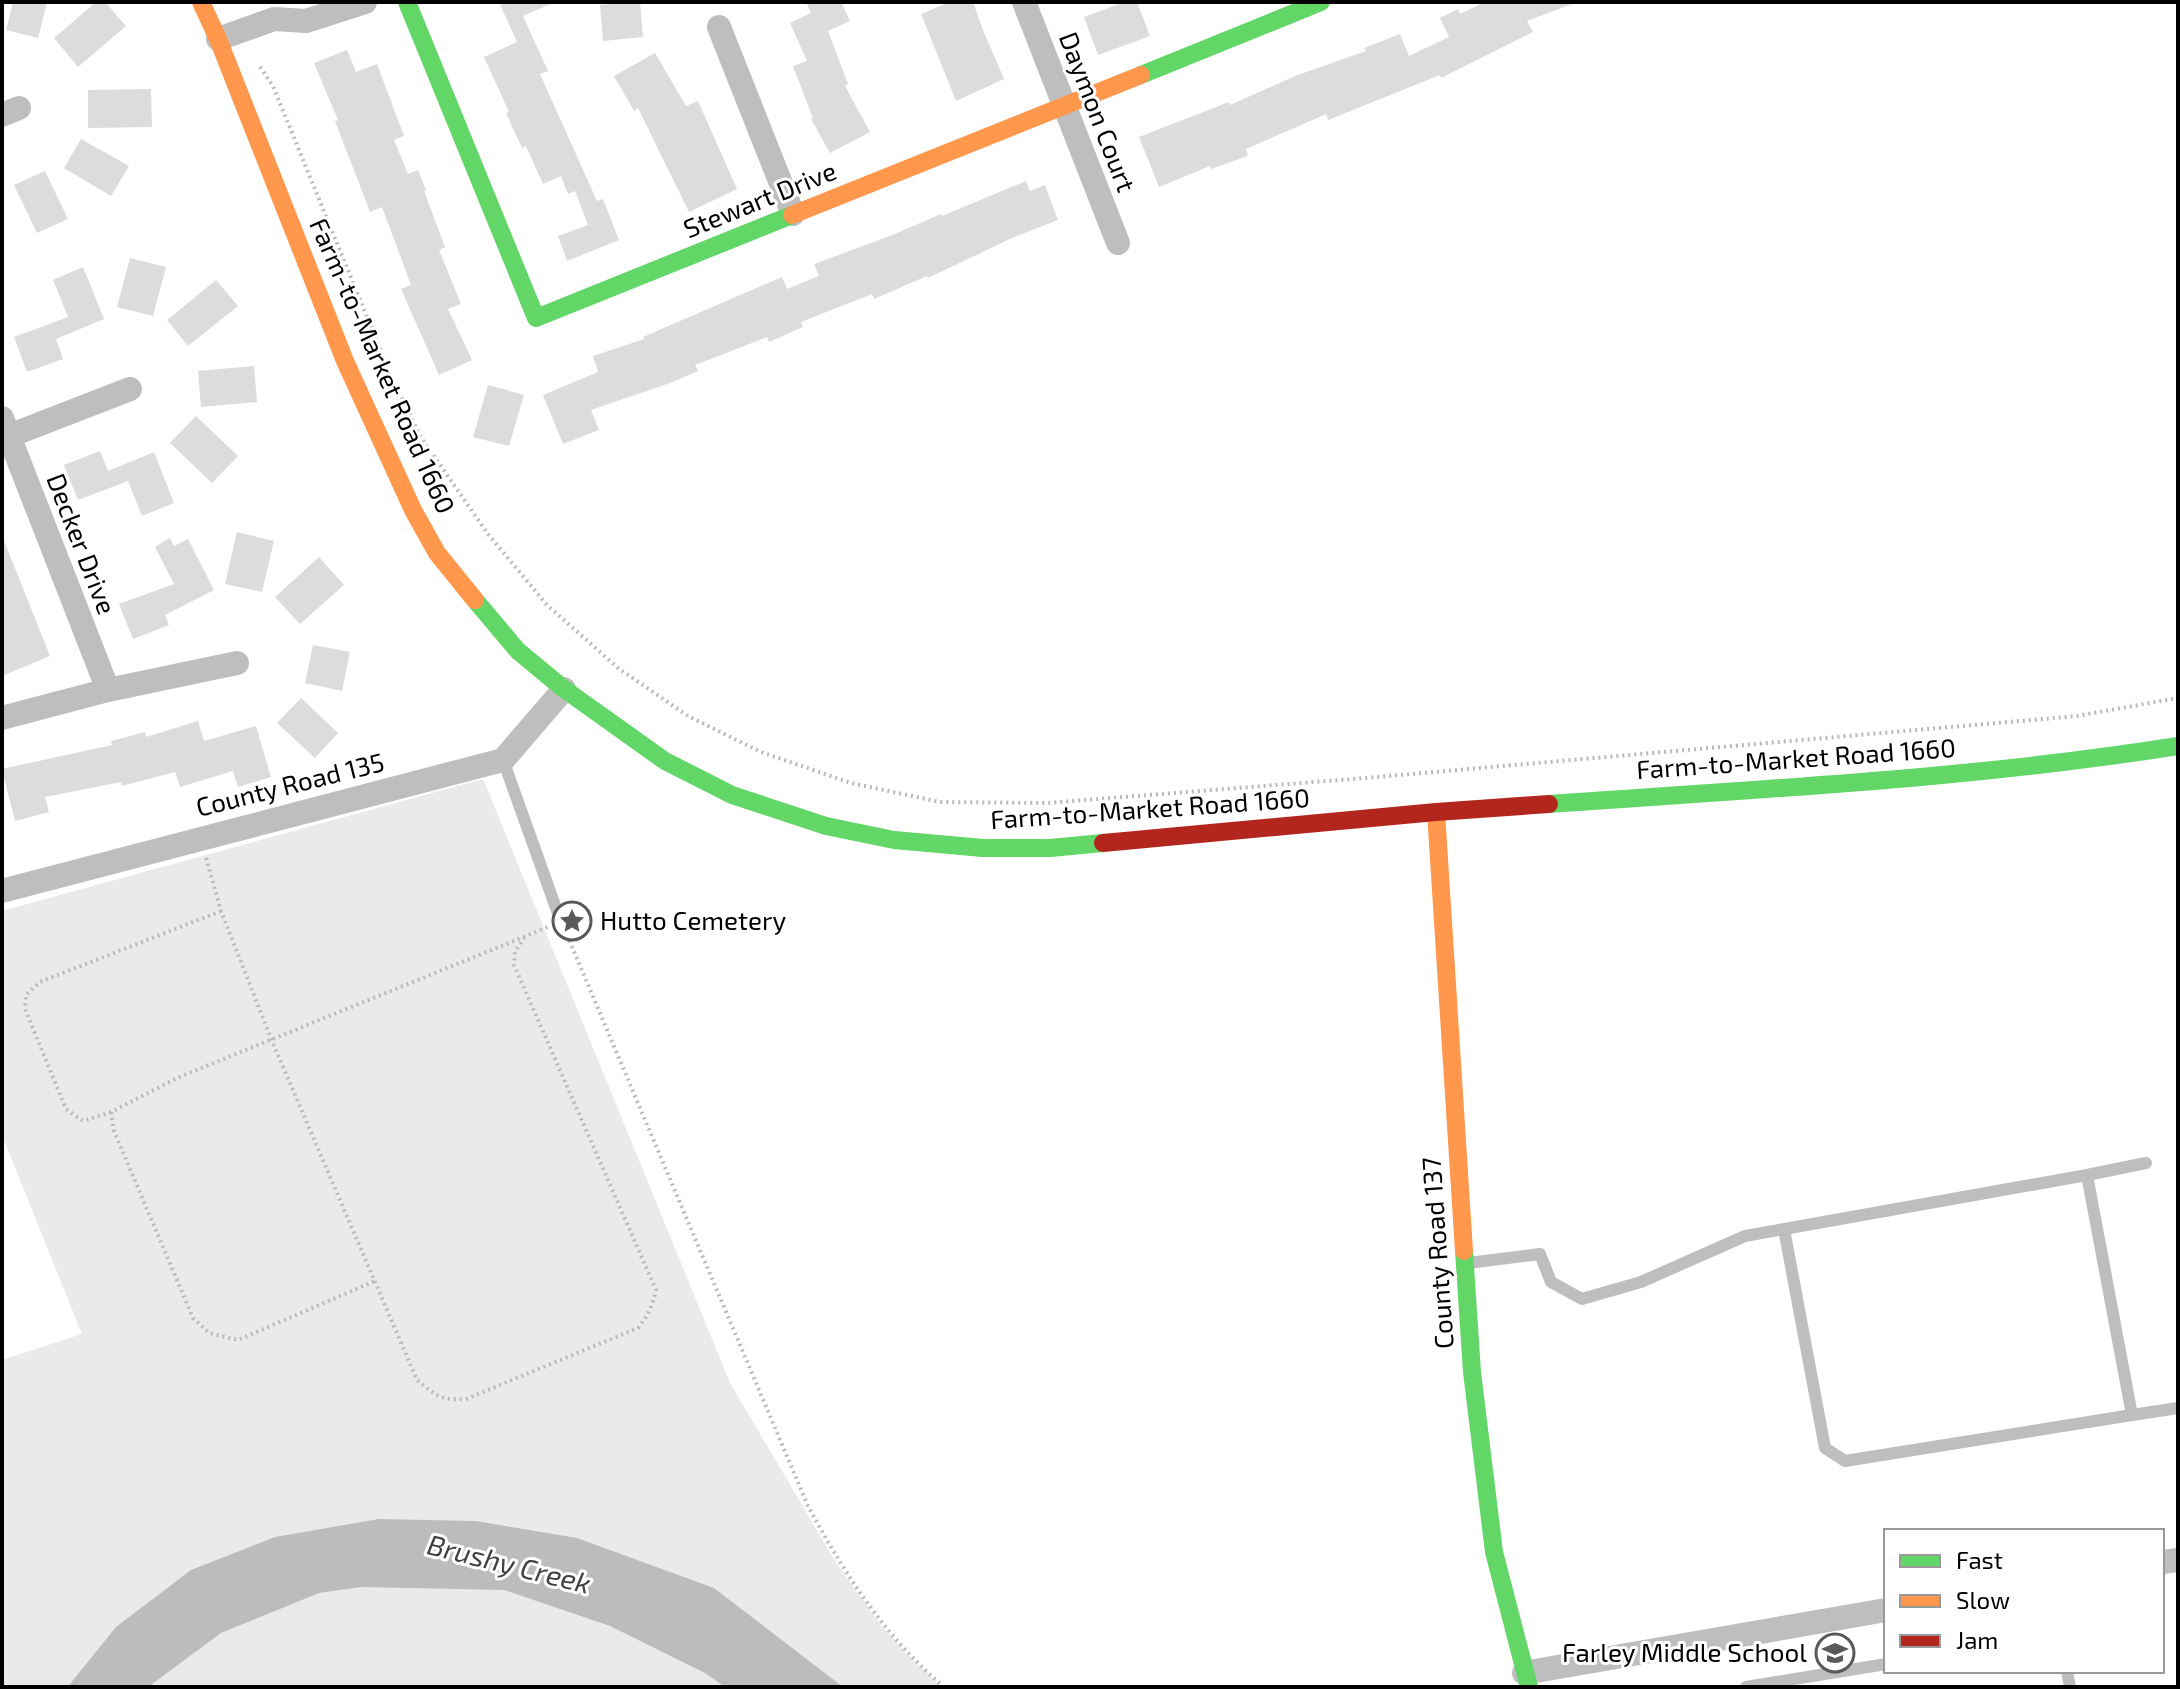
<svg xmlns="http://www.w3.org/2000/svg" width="2180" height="1689" viewBox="0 0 2180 1689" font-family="'Exo 2',sans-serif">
  <rect width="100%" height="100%" fill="#fff"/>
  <!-- green -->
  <path fill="#eaeaea" d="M483 779 730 1383 834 1559 857 1592 881 1625 908 1655 942 1687H2V1360L82 1334 2 1135V911Z"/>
  <!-- water -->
  <path fill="#bcbcbc" d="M379 1519 476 1521 577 1538 714 1588 843 1687H725L705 1673 610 1626 504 1590 361 1587 319 1593 221 1633 148 1687H65L70 1684 116 1627 191 1570 275 1537Z"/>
  <!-- building -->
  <path fill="#dcdcdc" d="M13 2H47L38 38 6 30Z
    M96 2H105L126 26 78 67 54 38Z
    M499 2H555L523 16 548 71 540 74 597 201 603 199 619 240 567 261 558 236 588 225 575 191 568 194 561 176 543 184 526 146 522 148 506 113 509 112 484 57 517 42Z
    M640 2 643 37 603 41 600 5Z
    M806 2H841L850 21 828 31 848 84 845 86 870 132 830 153 811 119 813 118 793 66 807 61 790 23 811 13Z
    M950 2H973L983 30 1004 79 956 101 921 14Z
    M1125 2H1137L1150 36 1098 55 1084 17Z
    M1485 2H1572V4L1527 21 1533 32 1441 78 1440 75 1328 120 1326 114 1246 149 1248 156 1211 169 1210 166 1159 187 1139 137 1229 102 1230 105 1295 76 1366 51 1364 48 1400 34 1409 56 1449 37 1440 18 1458 9 1460 14Z
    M347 50 356 72 377 64 404 136 394 140 408 174 418 170 426 190 424 191 445 247 439 250 461 304 448 309 472 360 439 375 401 289 411 285 382 207 370 212 335 121 338 120 314 63Z
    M655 53 686 106 698 101 737 189 689 212 638 108 634 111 614 76Z
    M151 89 152 127 88 128V90Z
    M81 139 129 166 111 196 64 168Z
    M45 171 68 219 37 233 14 185Z
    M1026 181 1030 191 1045 185 1058 220 1014 237 928 278 927 276 874 299 872 294 801 322 803 327 769 342 767 337 695 365 698 371 670 383 591 410 599 430 563 444 543 395 598 372 593 356 644 339 643 337 782 277 787 289 819 276 814 264 890 236 941 214 942 216Z
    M130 258 166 267 153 316 117 307Z
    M83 267 104 319 56 339 63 359 27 372 14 337 68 317 53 280Z
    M216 280 238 306 188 346 167 320Z
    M254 366 257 402 201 407 198 371Z
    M488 385 524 395 509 446 473 437Z
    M196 416 238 456 212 483 170 443Z
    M100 451 108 471 154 452 174 503 142 516 128 481 78 500 64 465Z
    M237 532 274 541 262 592 225 584Z
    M3 538 50 656 2 676V539Z
    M170 538 174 546 188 539 214 590 165 615 169 625 133 639 119 604 174 584 155 547Z
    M319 557 344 585 300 624 275 597Z
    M313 645 350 652 342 691 305 683Z
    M301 698 338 733 315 758 277 723Z
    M198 721 204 741 256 726 271 777 238 787 233 771 180 787 175 772 122 786 121 782 45 797 49 812 15 821 2 769 112 745 111 741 145 732 146 737Z"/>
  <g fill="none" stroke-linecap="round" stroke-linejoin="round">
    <!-- path -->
    <path stroke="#b8b8b8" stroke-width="4" stroke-dasharray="2 4" stroke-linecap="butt" d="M260 67 273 86 389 371 420 436 488 534 547 605 618 668 688 716 761 752 851 783 940 802 1047 803 1365 778 2077 716 2178 698
      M206 858 221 911 272 1041 417 1380C435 1395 441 1401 466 1399L638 1328C648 1316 653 1305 656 1290L514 965 515 952 524 938
      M221 911 40 982 26 995 25 1009 66 1109 83 1121 111 1112 177 1078 548 927
      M567 935 808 1506C844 1573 885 1637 944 1687
      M111 1112 114 1131 193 1318 209 1333 238 1340 375 1281"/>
    <!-- lane -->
    <path stroke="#bebebe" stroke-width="12" d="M503 760 561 922
      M2087 1175 2146 1163
      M1468 1263 1540 1254 1551 1282 1582 1299 1641 1282 1745 1236 2087 1175 2132 1415 1845 1461 1825 1448 1784 1229
      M2132 1415 2178 1408
      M2067 1671 2070 1687
      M1746 1687 1886 1664"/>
    <!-- street -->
    <path stroke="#bebebe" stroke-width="24" d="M1024 2 1118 243
      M719 27 793 214
      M218 39 274 19 306 21 365 2
      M2 115 19 108
      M2 418 108 690
      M9 436 130 389
      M2 718 108 690 237 663
      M2 891 503 760 564 689
      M2162 1562 2178 1560
      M1524 1673 1886 1610"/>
    <!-- fast -->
    <path stroke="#63d668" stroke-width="18" d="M407 2 536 318 792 215
      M1141 75 1321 2
      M475 600 518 651 564 689 665 761 732 795 826 826 894 840 983 848H1050L1103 843
      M1549 804C1759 789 1970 779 2178 746
      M1464 1251 1472 1372 1494 1552 1529 1687"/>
    <!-- slow -->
    <path stroke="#ff974d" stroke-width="18" d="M201 2 218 39 345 361 413 510 437 553 475 600
      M792 215 1141 75
      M1436 812 1464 1251"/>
    <!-- jam -->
    <path stroke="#b3261e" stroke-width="18" d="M1103 843 1436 812 1549 804"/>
  </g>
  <!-- icons -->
  <defs>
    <symbol id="sight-ring" viewBox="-11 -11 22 22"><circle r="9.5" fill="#fff" stroke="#595959" stroke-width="1.5"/><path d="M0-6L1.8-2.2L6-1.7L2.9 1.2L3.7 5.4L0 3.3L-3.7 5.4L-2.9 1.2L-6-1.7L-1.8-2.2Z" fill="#595959"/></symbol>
    <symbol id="school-ring" viewBox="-11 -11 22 22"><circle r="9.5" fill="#fff" stroke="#595959" stroke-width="1.5"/><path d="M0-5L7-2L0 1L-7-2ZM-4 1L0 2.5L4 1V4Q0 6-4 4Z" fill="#595959"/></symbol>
  </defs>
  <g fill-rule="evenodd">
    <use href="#sight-ring" x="550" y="899" width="44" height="44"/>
    <use href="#school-ring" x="1813" y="1631" width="44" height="44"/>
  </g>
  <g text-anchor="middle" stroke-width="6" stroke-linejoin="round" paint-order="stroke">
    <!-- street labels -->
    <g font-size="26" fill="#000" stroke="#fff">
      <text transform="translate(1097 112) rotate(69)" y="9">Daymon Court</text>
      <text transform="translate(760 200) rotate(-22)" y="9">Stewart Drive</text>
      <text transform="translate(382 366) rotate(66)" y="9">Farm-to-Market Road 1660</text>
      <text transform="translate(81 544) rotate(69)" y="9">Decker Drive</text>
      <text transform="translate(1796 759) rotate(-4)" y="9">Farm-to-Market Road 1660</text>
      <text transform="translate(290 785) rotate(-14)" y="9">County Road 135</text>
      <text transform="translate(1150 809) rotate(-4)" y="9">Farm-to-Market Road 1660</text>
      <text transform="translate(1438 1253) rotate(-94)" y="9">County Road 137</text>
    </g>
    <!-- poi labels -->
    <g font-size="26" fill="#000" stroke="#fff" text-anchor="start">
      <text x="600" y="930">Hutto Cemetery</text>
      <text x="1807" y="1662" text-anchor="end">Farley Middle School</text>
    </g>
    <!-- water labels -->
    <g font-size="28" font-style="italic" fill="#404040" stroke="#fff">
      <text transform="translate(509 1564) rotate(14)" y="10">Brushy Creek</text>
    </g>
  </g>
  <!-- border -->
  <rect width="2180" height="1689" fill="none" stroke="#000000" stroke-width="8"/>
  <!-- legend -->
  <rect x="1884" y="1529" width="280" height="144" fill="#ffffff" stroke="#999999" stroke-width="2"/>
  <rect x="1900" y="1555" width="40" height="12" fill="#63d668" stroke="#999999" stroke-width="2"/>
  <text x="1956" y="1569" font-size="24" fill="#000000">Fast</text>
  <rect x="1900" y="1595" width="40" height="12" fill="#ff974d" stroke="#999999" stroke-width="2"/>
  <text x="1956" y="1609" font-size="24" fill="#000000">Slow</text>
  <rect x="1900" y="1635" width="40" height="12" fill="#b3261e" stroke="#999999" stroke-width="2"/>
  <text x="1956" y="1649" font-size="24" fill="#000000">Jam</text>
</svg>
